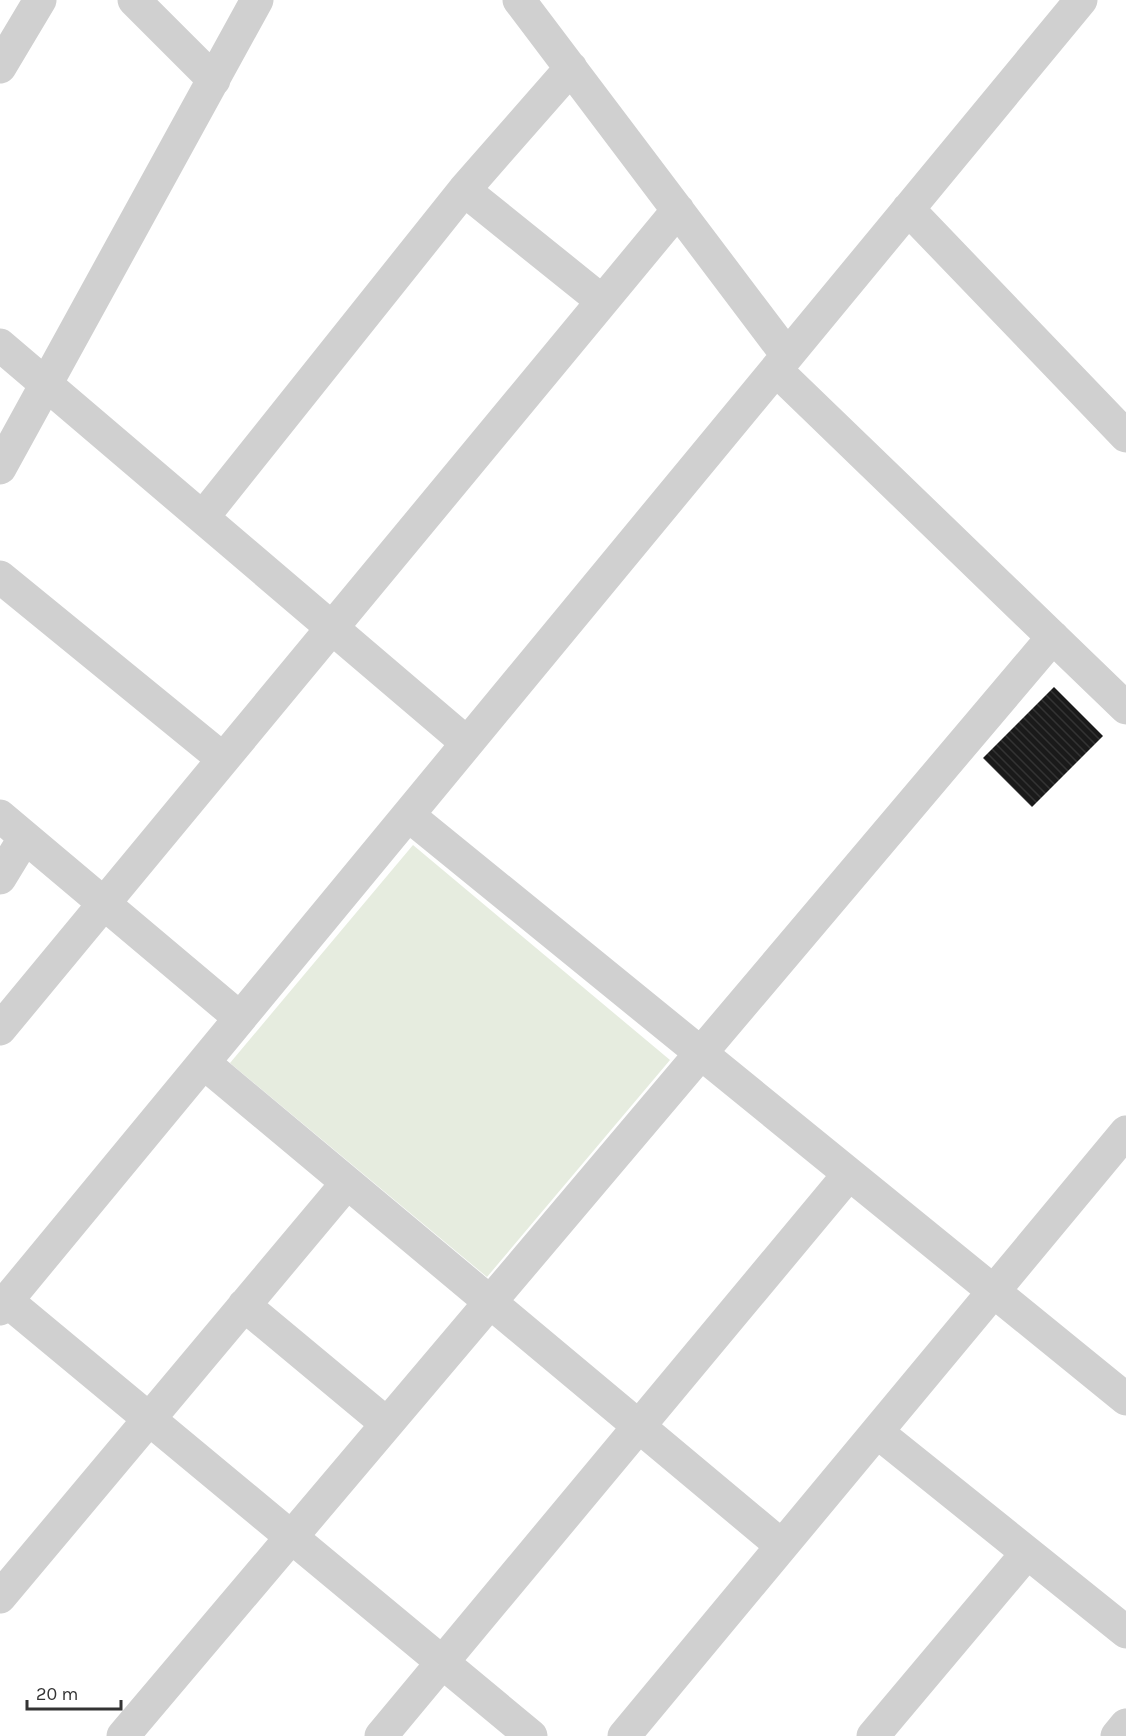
<svg xmlns="http://www.w3.org/2000/svg" width="1126" height="1736" viewBox="0 0 1126 1736" font-family="Karla,sans-serif">
  <defs>
    <pattern id="building-back-hatch" width="6" height="6" patternUnits="userSpaceOnUse" patternTransform="scale(1.5)"><rect width="6" height="6" fill="#1a1a1a"/><path d="M-1 5l2 2M0 0l6 6M5-1l2 2" fill="none" stroke="#333"/></pattern>
  </defs>
  <rect width="100%" height="100%" fill="#fff"/>
  <!-- pitch -->
  <path fill="#e6ecdf" d="M413 845 670 1060 487 1277 230 1063Z"/>
  <!-- building -->
  <path fill="url(#building-back-hatch)" d="M1054 687 1103 736 1032 807 983 758Z"/>
  <g fill="none" stroke-linecap="round" stroke-linejoin="round">
    <!-- minor -->
    <path stroke="#d0d0d0" stroke-width="33" d="M134 0 214 80
      M519 0 787 355
      M0 67 40 0
      M464 190 602 301
      M908 209 1126 436
      M0 345 467 743
      M776 370 1126 708
      M0 468 257 0
      M203 517 464 190 571 68
      M0 577 223 759
      M408 815 1126 1399
      M0 816 240 1018
      M0 878 25 837
      M0 1029 678 210
      M204 1063 782 1546
      M7 1301 531 1736
      M244 1305 387 1424
      M0 1309 1081 0
      M877 1432 1126 1632
      M0 1597 347 1183
      M123 1736 1053 637
      M381 1736 849 1174
      M624 1736 1126 1132
      M873 1736 1027 1553
      M1117 1736 1126 1725"/>
  </g>
  <!-- scale -->
  <path d="M27 1700v9h94v-9" fill="none" stroke="#333333" stroke-width="3"/>
  <text x="36" y="1700" font-size="18" fill="#333333" stroke="#ffffff" stroke-width="4.5" paint-order="stroke">20 m</text>
</svg>
